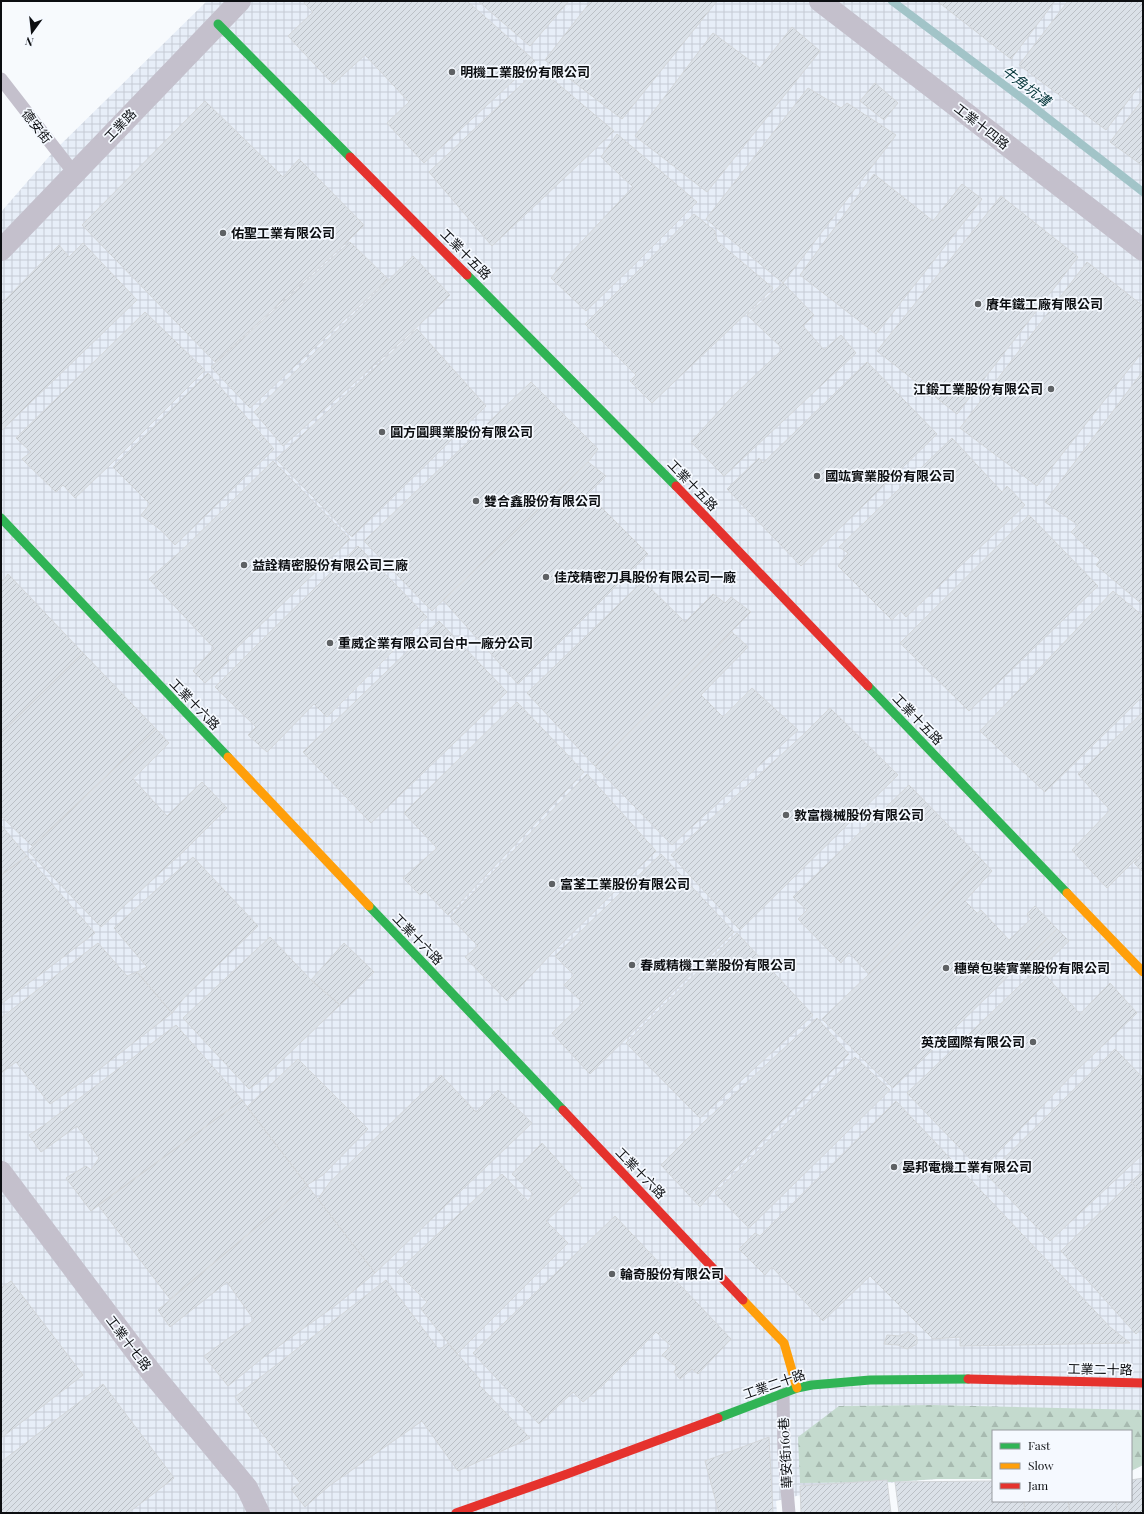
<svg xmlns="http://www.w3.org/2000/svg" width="1144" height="1514" viewBox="0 0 1144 1514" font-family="'Playfair Display','Noto Sans TC',serif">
  <defs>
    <pattern id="industrial-grid" width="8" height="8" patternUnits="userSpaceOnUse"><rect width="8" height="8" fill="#e7eef8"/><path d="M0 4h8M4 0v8" fill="none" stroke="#c5cbd4"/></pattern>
    <pattern id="forest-firs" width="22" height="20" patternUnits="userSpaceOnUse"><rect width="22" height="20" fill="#c4dace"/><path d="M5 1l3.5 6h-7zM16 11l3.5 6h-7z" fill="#a7bab0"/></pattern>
    <pattern id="building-hatch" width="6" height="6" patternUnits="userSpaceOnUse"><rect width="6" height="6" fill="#dbe1e8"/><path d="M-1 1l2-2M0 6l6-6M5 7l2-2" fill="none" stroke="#bbc0c6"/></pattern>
  </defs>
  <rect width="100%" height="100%" fill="#f7fafd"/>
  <!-- industrial -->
  <path fill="url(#industrial-grid)" d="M207 1H1143V1465L1131 1471V1431H993V1479H936L829 1488 776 1501 777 1513H1V212L53 152Z"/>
  <!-- forest -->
  <path fill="url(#forest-firs)" d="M932 1405 1143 1410V1465L1131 1471V1431H993V1479H936L893 1482 800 1483 798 1437 839 1406Z"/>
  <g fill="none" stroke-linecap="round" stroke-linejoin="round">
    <!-- stream -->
    <path stroke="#a2c4c8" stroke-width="8" d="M892 1 1031 105 1143 192"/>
  </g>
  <!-- building -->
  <path fill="url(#building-hatch)" stroke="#d2d5d8" d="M305 1H467L535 61 424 163 387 123 409 102 365 55 333 84 288 36 313 12 304 3Z
    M478 1H569L530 46Z
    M591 1H717L622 119 545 60Z
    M937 1H1055L1011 59Z
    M1068 1H1143V81L1106 130 1019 65Z
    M792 27 820 51 707 192 635 136 713 33 760 68Z
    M539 68 614 131 492 246 429 172Z
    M875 83 898 103 884 120 860 101Z
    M808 88 841 108 847 103 896 135 783 283 706 219Z
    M1143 99V166L1110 142Z
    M205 101 283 177 299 159 364 225 348 241 215 362 82 225Z
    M617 134 697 202 639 260 586 311 551 278 568 256 633 187 601 157Z
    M874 174 933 221 962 184 982 199 876 334 800 275Z
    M1001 196 1078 257 957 414 877 351Z
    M694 214 715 231 717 241 773 288 652 403 630 381 636 375 585 324 644 265Z
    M350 242 388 279 250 408 211 367Z
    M83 243 137 300 1 431V304L59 245 69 257Z
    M413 256 450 295 416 328 283 446 254 412Z
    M1087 262 1143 306V351L1037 486 960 428Z
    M783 283 814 315 803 326 824 350 841 335 856 353 724 476 691 442 732 397 783 349 747 315Z
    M145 312 205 370 110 465 75 498 63 485 56 492 22 459 31 452 16 438Z
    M417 329 486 406 352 537 276 459Z
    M867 362 937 434 801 566 727 489 759 458 763 463Z
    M1143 371V605L1096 565 1100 560 1071 532 1078 525 1045 502Z
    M208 373 274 449 175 545 162 531 141 515 150 504 113 467Z
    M531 382 598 449 588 462 432 611 364 541Z
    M952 438 1002 492 1007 486 1025 505 906 617 901 611 892 620 838 566 848 553 839 547Z
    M273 461 350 539 226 658 229 661 205 683 193 671 214 648 149 579 181 551Z
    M588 462 606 476 588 494 648 554 518 684 443 600Z
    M1029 515 1098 586 969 711 900 643Z
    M358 546 427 617 327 717 314 704 267 752 248 735 256 727 215 687 266 636Z
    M8 574 83 653 1 733V578L3 581Z
    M643 581 685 622 713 594 725 603 731 597 751 612 595 766 527 693Z
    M1113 591 1143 616V696L1045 792 980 731Z
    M439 621 507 692 371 823 303 752Z
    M732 632 748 647 701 695 723 717 752 688 798 730 672 845 595 766Z
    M83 653 156 729 32 846 1 816V733Z
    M517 702 584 772 448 915 425 891 420 895 403 878 437 848 404 813Z
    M830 708 898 775 740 930 671 855 803 735Z
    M1143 712V852L1107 888 1072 850 1110 810 1078 774Z
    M156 729 169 743 133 779 167 816 202 782 227 808 186 849 101 927 28 851Z
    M587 774 656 851 552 953 507 1001 465 957 478 946 450 917Z
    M909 785 981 859 869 974 849 953 841 963 798 919 807 910 793 897Z
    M1 825 27 856 1 875Z
    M661 854 734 932 590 1074 552 1033 583 1003 564 985 574 975 555 956Z
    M1143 855V872L1134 863Z
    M27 856 95 933 1 1004V875Z
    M193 857 258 926 184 998 172 1013 137 972 147 967 114 928Z
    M981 859 992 871 965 901 977 913 981 910 1009 940 1031 919 1027 914 1035 906 1057 929 1023 962 893 1088 822 1019 869 974Z
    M1057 929 1069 941 1040 969 1080 1014 1110 983 1137 1013 1076 1071 981 1170 907 1093 1034 972 1023 962Z
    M737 933 813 1015 700 1118 626 1043Z
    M270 937 311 980 340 1005 260 1081 249 1089 183 1018Z
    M98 943 127 976 137 972 172 1013 89 1077 50 1104 16 1062 1 1073V1018Z
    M344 943 374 972 340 1005 311 980Z
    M817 1018 849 1054 713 1191 700 1207 661 1165 704 1122Z
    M176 1025 242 1100 91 1211 66 1178 86 1166 91 1170 99 1158 77 1126 41 1152 29 1135 43 1126Z
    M1115 1049 1143 1078V1154L1050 1241 987 1175Z
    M855 1057 890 1090 749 1228 715 1193Z
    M298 1059 368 1129 323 1175 307 1185 247 1107Z
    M441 1075 476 1112 498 1090 532 1123 375 1273 318 1199 330 1182Z
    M242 1100 307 1185 170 1299 98 1205Z
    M896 1101 1110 1327 1130 1343 960 1346V1337L933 1339 870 1276 823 1321 772 1267 765 1275 739 1249 755 1233 760 1236Z
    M542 1143 582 1188 546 1221 568 1243 457 1354 421 1309 427 1302 397 1272 502 1174 528 1201 533 1194 512 1174Z
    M1143 1171V1194L1131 1182Z
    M1131 1182 1143 1194V1327L1136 1334 1061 1251Z
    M307 1185 375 1273 336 1305 265 1356 228 1386 204 1356 254 1320 227 1282 170 1327 158 1310Z
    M615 1216 731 1339 698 1374 692 1369 680 1379 674 1372 677 1367 662 1355 671 1346 656 1332 602 1386 583 1402 573 1392 539 1424 473 1353Z
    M386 1280 439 1350 448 1343 481 1381 479 1385 530 1438 458 1471 422 1421 329 1486 305 1507 291 1489 300 1483 235 1397Z
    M11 1281 83 1375 1 1438V1288Z
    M908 1332 917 1337V1344L907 1349 898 1345 884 1344 887 1335 900 1336Z
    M103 1384 174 1478 128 1513H1V1462Z
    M769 1437 773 1513H719L705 1461Z
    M1143 1478V1513H1117L1116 1501H1131V1480Z
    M887 1480 891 1513H801L800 1486Z
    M993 1481V1501H1024L1025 1513H899L895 1482Z
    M1024 1501H1068L1070 1513H1025Z
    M1068 1501H1116L1117 1513H1070Z"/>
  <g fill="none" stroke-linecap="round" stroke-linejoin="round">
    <!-- lane -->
    <path stroke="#c4c0cc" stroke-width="13" d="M1 79 74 173
      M783 1394 784 1454 789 1513"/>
    <!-- street -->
    <path stroke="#c4c0cc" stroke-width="22" d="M820 1 1143 250
      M1 250 240 1
      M1 1172 151 1372 247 1488 259 1513"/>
    <!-- fast -->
    <path stroke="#30b455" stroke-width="9" d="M218 24 350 157
      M467 275 676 486
      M1 518 228 757
      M868 686 1067 893
      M369 906 563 1110
      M718 1418 797 1388 812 1385 870 1380 968 1379"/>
    <!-- slow -->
    <path stroke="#ff9f0a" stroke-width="9" d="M228 757 369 906
      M1067 893 1143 972
      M743 1300 784 1343 797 1388"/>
    <!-- jam -->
    <path stroke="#e5322d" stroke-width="9" d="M350 157 467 275
      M676 486 868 686
      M563 1110 743 1300
      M968 1379 1143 1383
      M456 1513 567 1474 718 1418"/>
  </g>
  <!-- markers -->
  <g fill="#5e6164" stroke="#f5f9ff" stroke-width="1.5">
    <circle cx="452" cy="72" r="4"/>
    <circle cx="223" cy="233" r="4"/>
    <circle cx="978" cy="304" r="4"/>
    <circle cx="1051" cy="389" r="4"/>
    <circle cx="382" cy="432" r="4"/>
    <circle cx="817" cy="476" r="4"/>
    <circle cx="476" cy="501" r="4"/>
    <circle cx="244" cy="565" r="4"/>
    <circle cx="546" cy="577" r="4"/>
    <circle cx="330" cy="643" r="4"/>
    <circle cx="786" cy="815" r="4"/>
    <circle cx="552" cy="884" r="4"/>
    <circle cx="632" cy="965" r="4"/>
    <circle cx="946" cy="968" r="4"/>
    <circle cx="1033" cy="1042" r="4"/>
    <circle cx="894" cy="1167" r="4"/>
    <circle cx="612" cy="1274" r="4"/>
  </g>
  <g text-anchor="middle" stroke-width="3.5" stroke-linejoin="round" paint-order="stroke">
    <!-- poi labels -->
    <g font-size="13" font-weight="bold" fill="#0c0e11" stroke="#f5f9ff" text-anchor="start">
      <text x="460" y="77">明機工業股份有限公司</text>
      <text x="231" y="238">佑聖工業有限公司</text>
      <text x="986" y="309">賡年鐵工廠有限公司</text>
      <text x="1043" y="394" text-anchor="end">江鍛工業股份有限公司</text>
      <text x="390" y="437">圓方圓興業股份有限公司</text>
      <text x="825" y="481">國竑實業股份有限公司</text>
      <text x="484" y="506">雙合鑫股份有限公司</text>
      <text x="252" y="570">益詮精密股份有限公司三廠</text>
      <text x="554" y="582">佳茂精密刀具股份有限公司一廠</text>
      <text x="338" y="648">重威企業有限公司台中一廠分公司</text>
      <text x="794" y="820">敦富機械股份有限公司</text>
      <text x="560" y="889">富荃工業股份有限公司</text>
      <text x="640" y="970">春威精機工業股份有限公司</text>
      <text x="954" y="973">穗榮包裝實業股份有限公司</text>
      <text x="1025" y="1047" text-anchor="end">英茂國際有限公司</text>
      <text x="902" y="1172">晏邦電機工業有限公司</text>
      <text x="620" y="1279">輪奇股份有限公司</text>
    </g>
    <!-- street labels -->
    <g font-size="13" fill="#0c0e11" stroke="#f5f9ff">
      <text transform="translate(120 125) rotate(-46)" y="5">工業路</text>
      <text transform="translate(37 126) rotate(52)" y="5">德安街</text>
      <text transform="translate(982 126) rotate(38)" y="5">工業十四路</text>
      <text transform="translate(466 254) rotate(45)" y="5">工業十五路</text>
      <text transform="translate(693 485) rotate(46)" y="5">工業十五路</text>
      <text transform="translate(195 704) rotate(46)" y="5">工業十六路</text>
      <text transform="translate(918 719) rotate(46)" y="5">工業十五路</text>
      <text transform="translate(418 939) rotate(46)" y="5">工業十六路</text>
      <text transform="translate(641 1173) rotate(46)" y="5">工業十六路</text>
      <text transform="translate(129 1343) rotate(53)" y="5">工業十七路</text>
      <text transform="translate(1100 1369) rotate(1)" y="5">工業二十路</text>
      <text transform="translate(774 1384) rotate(-19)" y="5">工業二十路</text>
      <text transform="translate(785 1453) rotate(-93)" y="5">華安街160巷</text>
    </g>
    <!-- water labels -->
    <g font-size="14" font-style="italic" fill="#033438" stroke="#f5f9ff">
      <text transform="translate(1026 86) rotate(37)" y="5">牛角坑溝</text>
    </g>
  </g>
  <!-- border -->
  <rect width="1144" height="1514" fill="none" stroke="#0c0e11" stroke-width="4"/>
  <!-- legend -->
  <rect x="992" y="1430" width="140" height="72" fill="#f5f9ff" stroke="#989ba0"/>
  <rect x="1000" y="1443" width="20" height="6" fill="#30b455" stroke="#989ba0"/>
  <text x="1028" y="1450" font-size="12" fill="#0c0e11">Fast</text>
  <rect x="1000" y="1463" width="20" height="6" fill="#ff9f0a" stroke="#989ba0"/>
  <text x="1028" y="1470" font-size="12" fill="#0c0e11">Slow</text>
  <rect x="1000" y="1483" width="20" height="6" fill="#e5322d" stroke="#989ba0"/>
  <text x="1028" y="1490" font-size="12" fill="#0c0e11">Jam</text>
  <!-- north arrow -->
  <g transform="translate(32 32) rotate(195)" stroke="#f5f9ff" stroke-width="3" paint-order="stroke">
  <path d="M0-3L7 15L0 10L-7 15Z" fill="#0c0e11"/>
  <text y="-6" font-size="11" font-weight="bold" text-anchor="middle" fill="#0c0e11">N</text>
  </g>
</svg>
